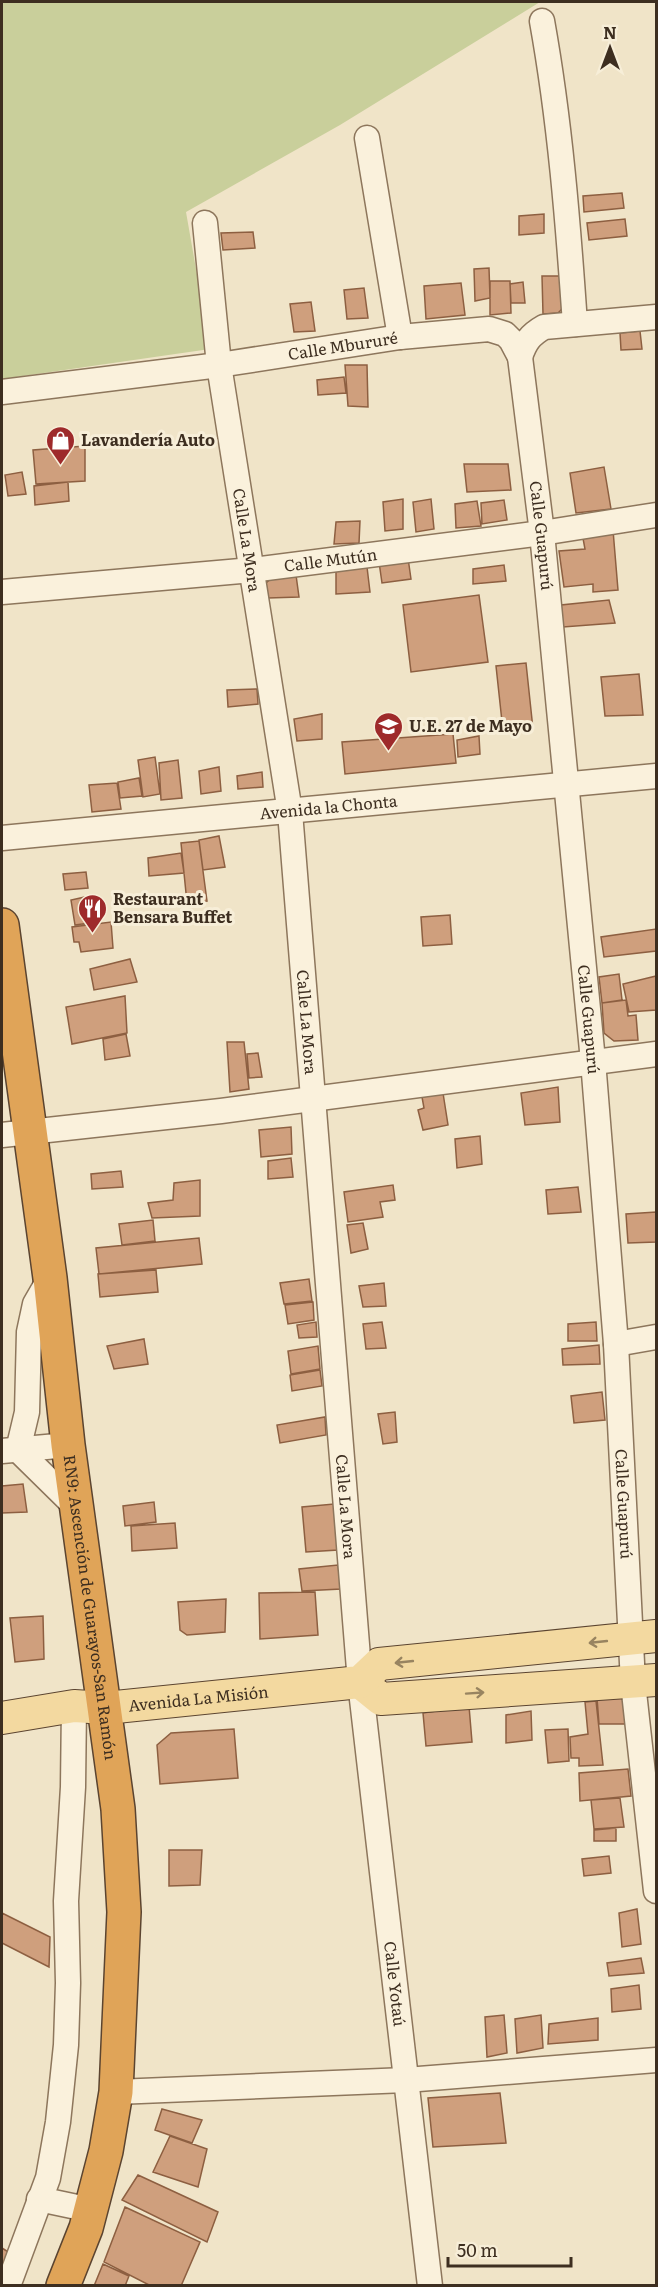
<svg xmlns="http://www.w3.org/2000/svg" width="658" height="2287" viewBox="0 0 658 2287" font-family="Literata,serif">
  <rect width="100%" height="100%" fill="#f0e4c8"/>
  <!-- green -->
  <path fill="#c9cf9b" d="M2 2H540L340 125 186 212 210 349 2 379Z"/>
  <!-- building -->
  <path fill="#cf9f7d" stroke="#8d5f41" stroke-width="1.5" d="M622 193 624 208 584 212 583 196Z
    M544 214V233L519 235V216Z
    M625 219 627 236 589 240 587 223Z
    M253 232 255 248 223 250 221 233Z
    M489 268 490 298 475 301 474 269Z
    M542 276H561L565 306 558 313 543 314Z
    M490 281H510L511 313 490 315Z
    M523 282 525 303H511L510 284Z
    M461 283 465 315 426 319 424 286Z
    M364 288 368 318 347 319 344 290Z
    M311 302 315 331 294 332 290 304Z
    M640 331 642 349 621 350 620 333Z
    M345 365H367L368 407 348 406Z
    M344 377 346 393 318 395 317 380Z
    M85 446V481L36 484 33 450Z
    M464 464H508L511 490 467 492Z
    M604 467 611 509 576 513 570 473Z
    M22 472 26 494 8 496 5 475Z
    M68 482 69 501 35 505 34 486Z
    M403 499V529L385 531 383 502Z
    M431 499 434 529 416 532 413 502Z
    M504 500 507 520 482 524 481 503Z
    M477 501 481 526 456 528 455 504Z
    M360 521 359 543 334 544 336 522Z
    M613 530 618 590 593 592V584L564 587 559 551 585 549 582 533Z
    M408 558 411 579 382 583 379 562Z
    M504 565 506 581 473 584V569Z
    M367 567 370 592 336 594V571Z
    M296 575 299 597 268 598 266 583 273 577Z
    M479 595 488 662 411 672 403 605Z
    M609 600 615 623 563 627 561 605Z
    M526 663 533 729 503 731 496 666Z
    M639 674 643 715 605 716 601 677Z
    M257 689 258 704 228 707 227 690Z
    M322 714V739L297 741 294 719Z
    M453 734 456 763 345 774 342 742Z
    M479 736 480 754 458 757 457 740Z
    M155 757 160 794 143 797 138 760Z
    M178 760 182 798 161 800 159 763Z
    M219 767 221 791 201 794 199 771Z
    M262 772 263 787 238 789 237 776Z
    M139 778 142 796 120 798 118 782Z
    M117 783 121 809 92 812 89 785Z
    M219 836 225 867 203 870 199 840Z
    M199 841 207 901 187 903 181 843Z
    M181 853 184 873 149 876 148 858Z
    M86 872 88 888 65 890 63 874Z
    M85 897 90 923 75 925 71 900Z
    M450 915 452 944 423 946 421 917Z
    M111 922 113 948 81 952 79 942H74L72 927Z
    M656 929V951L604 957 601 937Z
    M130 959 137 982 94 990 90 969Z
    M619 974 622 1000 602 1003 599 977Z
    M656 976V1010L629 1012 623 984Z
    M125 996 127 1033 72 1044 66 1007Z
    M626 1000 628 1016 636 1015 638 1040 614 1041 604 1033 602 1003Z
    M126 1034 130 1056 105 1060 103 1039Z
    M227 1042H244L249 1089 230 1092Z
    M258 1053 262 1077 249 1078 247 1054Z
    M558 1087 560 1122 525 1125 521 1093Z
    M443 1093 448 1125 423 1130 418 1110 424 1108 422 1097Z
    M291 1127 292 1154 261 1157 259 1130Z
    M480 1136 482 1164 457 1168 455 1139Z
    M291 1158 293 1177 268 1179V1161Z
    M121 1171 123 1187 92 1189 91 1174Z
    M200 1180V1216L152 1218 148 1203 173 1200 174 1183Z
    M393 1185 395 1200 380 1202 383 1217 348 1222 344 1192Z
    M578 1187 581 1212 548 1214 546 1190Z
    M656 1212V1242L628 1243 626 1214Z
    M153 1220 155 1241 122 1245 119 1224Z
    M363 1223 368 1249 351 1253 347 1225Z
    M199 1238 202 1264 99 1274 96 1248Z
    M156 1270 158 1292 100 1297 98 1274Z
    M309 1279 312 1301 284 1304 280 1283Z
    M384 1283 386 1306 363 1307 359 1286Z
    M313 1302 314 1320 288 1324 285 1305Z
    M316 1322 317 1337 299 1338 297 1325Z
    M382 1322 386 1348 366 1349 363 1324Z
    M596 1322 597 1341H568V1324Z
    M144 1339 148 1364 114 1369 107 1346Z
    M599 1345 600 1364 563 1365 562 1349Z
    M318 1346 320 1369 291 1374 288 1351Z
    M320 1370 322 1386 292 1391 290 1375Z
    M602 1392 605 1420 574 1423 571 1396Z
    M395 1412 397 1442 383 1444 378 1414Z
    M325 1417 326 1435 280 1443 277 1425Z
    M23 1484 27 1512 2 1513V1486Z
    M154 1502 156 1522 125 1526 123 1506Z
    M334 1504 338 1550 306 1552 302 1507Z
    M175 1523 177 1548 132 1551 131 1526Z
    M338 1565 341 1589 302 1591 299 1569Z
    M315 1592 318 1635 260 1639 259 1593Z
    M226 1599 225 1632 187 1635 180 1630 178 1602Z
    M43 1616 44 1659 15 1662 10 1618Z
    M625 1697V1724H599L597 1698Z
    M596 1701 603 1765 579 1766V1758H571L570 1737 588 1734 585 1702Z
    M469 1706 472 1742 426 1746 423 1713Z
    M531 1711 532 1740 506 1743V1715Z
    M234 1729 238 1778 160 1784 157 1745 171 1733Z
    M568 1729 569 1761 548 1763 545 1730Z
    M628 1769 631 1796 580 1801 579 1773Z
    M620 1798 624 1827 594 1829 591 1800Z
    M616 1828V1841H594V1830Z
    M169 1850H202L200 1885 169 1886Z
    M609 1856 611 1873 584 1876 582 1859Z
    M637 1909 641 1944 622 1947 619 1913Z
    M2 1913 50 1937 49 1967 2 1943Z
    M641 1958 644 1973 609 1976 607 1963Z
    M639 1985 641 2009 612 2012 611 1989Z
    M504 2015 507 2053 487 2057 485 2017Z
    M541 2015 543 2048 517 2053 515 2019Z
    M598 2018V2040L548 2044 549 2024Z
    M500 2093 506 2143 433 2147 428 2098Z
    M162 2109 202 2120 192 2143 155 2130Z
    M170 2136 207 2149 198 2187 153 2172Z
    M138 2175 218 2212 207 2242 122 2200Z
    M125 2207 200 2242 181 2286H151L104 2262Z
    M2 2248 13 2255 2 2273Z
    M103 2264 129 2276 125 2286H94Z"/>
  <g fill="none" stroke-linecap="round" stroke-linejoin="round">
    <defs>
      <g id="minor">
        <path d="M542 21C560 121 568 222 575 324"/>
        <path d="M367 138 400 337"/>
        <path id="s1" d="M205 223 219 365 290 812 360 1682 430 2286"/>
        <path id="s2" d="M520 357 542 533 593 1061 616 1344 633 1683 656 1891"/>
        <path id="s3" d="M2 392 219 365 400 337 489 329 505 334 511 340 520 357C525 342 530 335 544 327L656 317"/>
        <path id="s4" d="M2 592 252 570 542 533 656 515"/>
        <path id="s5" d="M2 838 656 776"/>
        <path d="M2 1135 221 1111 656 1054"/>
        <path d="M50 1278 35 1304 29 1332 27 1412 18 1450 77 1508"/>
        <path d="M616 1344 656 1337"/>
        <path d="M2 1451 68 1445"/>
        <path d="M116 2092 406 2080 656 2060"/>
        <path d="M39 2199 91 2210"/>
        <path d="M8 2286 48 2178 58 2122 66 2045 68 1983 66 1901 73 1787 74 1706"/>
      </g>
      <g id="major">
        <path d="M360 1682 381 1699 656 1680"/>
        <path id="s6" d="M2 1718 74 1706 106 1708 360 1682 379 1664 656 1636"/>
      </g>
      <g id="highway">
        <path id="s7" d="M2 925 50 1278 68 1445 118 1809 124 1912 116 2092 106 2151 86 2228 63 2286"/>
      </g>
    </defs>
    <!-- minor casing -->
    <use href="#minor" stroke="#8d765c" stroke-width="27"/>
    <!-- major casing -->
    <use href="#major" stroke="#5b4430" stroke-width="34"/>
    <!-- highway casing -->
    <use href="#highway" stroke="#5b4430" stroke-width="36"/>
    <!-- minor -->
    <use href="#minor" stroke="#faf1dc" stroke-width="24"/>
    <!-- major -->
    <use href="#major" stroke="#f3d9a0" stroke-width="32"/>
    <!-- highway -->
    <use href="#highway" stroke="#e0a458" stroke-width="33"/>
  </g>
  <!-- one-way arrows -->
  <defs><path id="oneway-shaft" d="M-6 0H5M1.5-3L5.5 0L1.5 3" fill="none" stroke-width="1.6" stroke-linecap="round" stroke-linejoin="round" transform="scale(1.5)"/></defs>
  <g stroke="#988460">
    <use href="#oneway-shaft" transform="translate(598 1642) rotate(174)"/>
    <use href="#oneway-shaft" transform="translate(404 1662) rotate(174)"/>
    <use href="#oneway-shaft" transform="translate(475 1693) rotate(-4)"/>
  </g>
  <!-- icons -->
  <defs>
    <symbol id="shop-pin" viewBox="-11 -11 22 30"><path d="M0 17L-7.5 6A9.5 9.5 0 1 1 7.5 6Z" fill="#9e2a2b" stroke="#f7eed8"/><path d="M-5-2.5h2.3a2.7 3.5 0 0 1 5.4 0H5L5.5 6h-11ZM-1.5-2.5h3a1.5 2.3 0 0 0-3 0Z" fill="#fff"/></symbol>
    <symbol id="school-pin" viewBox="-11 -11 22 30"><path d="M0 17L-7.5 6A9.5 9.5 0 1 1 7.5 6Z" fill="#9e2a2b" stroke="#f7eed8"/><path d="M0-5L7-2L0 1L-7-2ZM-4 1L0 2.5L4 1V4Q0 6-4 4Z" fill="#fff"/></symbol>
    <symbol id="restaurant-pin" viewBox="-11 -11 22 30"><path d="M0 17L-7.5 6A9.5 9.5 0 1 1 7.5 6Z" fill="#9e2a2b" stroke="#f7eed8"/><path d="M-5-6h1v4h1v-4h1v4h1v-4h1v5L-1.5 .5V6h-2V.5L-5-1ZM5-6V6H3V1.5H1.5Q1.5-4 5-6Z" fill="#fff"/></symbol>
  </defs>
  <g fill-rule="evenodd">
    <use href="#shop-pin" x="44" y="424" width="33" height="45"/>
    <use href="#school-pin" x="372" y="710" width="33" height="45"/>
    <use href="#restaurant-pin" x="76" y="892" width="33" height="45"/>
  </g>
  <g text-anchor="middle" stroke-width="6" stroke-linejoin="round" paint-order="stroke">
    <!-- street labels -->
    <g font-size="16" fill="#3d2e20" stroke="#f7eed8">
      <text dy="6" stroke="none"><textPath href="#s3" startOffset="344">Calle Mbururé</textPath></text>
      <text dy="6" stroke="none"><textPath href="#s2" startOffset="180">Calle Guapurú</textPath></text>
      <text dy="6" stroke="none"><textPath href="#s1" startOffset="320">Calle La Mora</textPath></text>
      <text dy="6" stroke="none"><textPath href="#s4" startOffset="330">Calle Mutún</textPath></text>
      <text dy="6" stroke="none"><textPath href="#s5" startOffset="328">Avenida la Chonta</textPath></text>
      <text dy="6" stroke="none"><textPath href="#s2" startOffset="666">Calle Guapurú</textPath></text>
      <text dy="6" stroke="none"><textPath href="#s1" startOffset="806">Calle La Mora</textPath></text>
      <text dy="6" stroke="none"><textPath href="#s2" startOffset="1152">Calle Guapurú</textPath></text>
      <text dy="6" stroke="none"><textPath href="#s1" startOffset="1292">Calle La Mora</textPath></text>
      <text dy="6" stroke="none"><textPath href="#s7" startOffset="688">RN9: Ascención de Guarayos-San Ramón</textPath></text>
      <text dy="6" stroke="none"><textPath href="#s6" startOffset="198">Avenida La Misión</textPath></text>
      <text dy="6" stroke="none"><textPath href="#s1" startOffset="1772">Calle Yotaú</textPath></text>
    </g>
    <!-- poi labels -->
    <g font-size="16" font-weight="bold" fill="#3d2e20" stroke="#f7eed8" text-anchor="start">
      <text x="81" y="446">Lavandería Auto</text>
      <text x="409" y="732">U.E. 27 de Mayo</text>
      <text x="113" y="905">Restaurant<tspan x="113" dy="18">Bensara Buffet</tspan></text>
    </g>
  </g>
  <!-- border -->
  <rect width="658" height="2287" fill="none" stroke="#3d2e20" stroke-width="6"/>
  <!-- north arrow -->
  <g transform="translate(610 48)" stroke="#f7eed8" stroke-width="4.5" paint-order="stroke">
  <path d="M0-4.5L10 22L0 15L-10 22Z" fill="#3d2e20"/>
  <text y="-9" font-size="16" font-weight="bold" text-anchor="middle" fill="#3d2e20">N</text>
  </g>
  <!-- scale -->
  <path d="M448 2257v9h123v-9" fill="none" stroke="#3d2e20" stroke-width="3"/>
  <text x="457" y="2257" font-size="18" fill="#3d2e20" stroke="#f7eed8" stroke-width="4.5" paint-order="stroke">50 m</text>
</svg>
